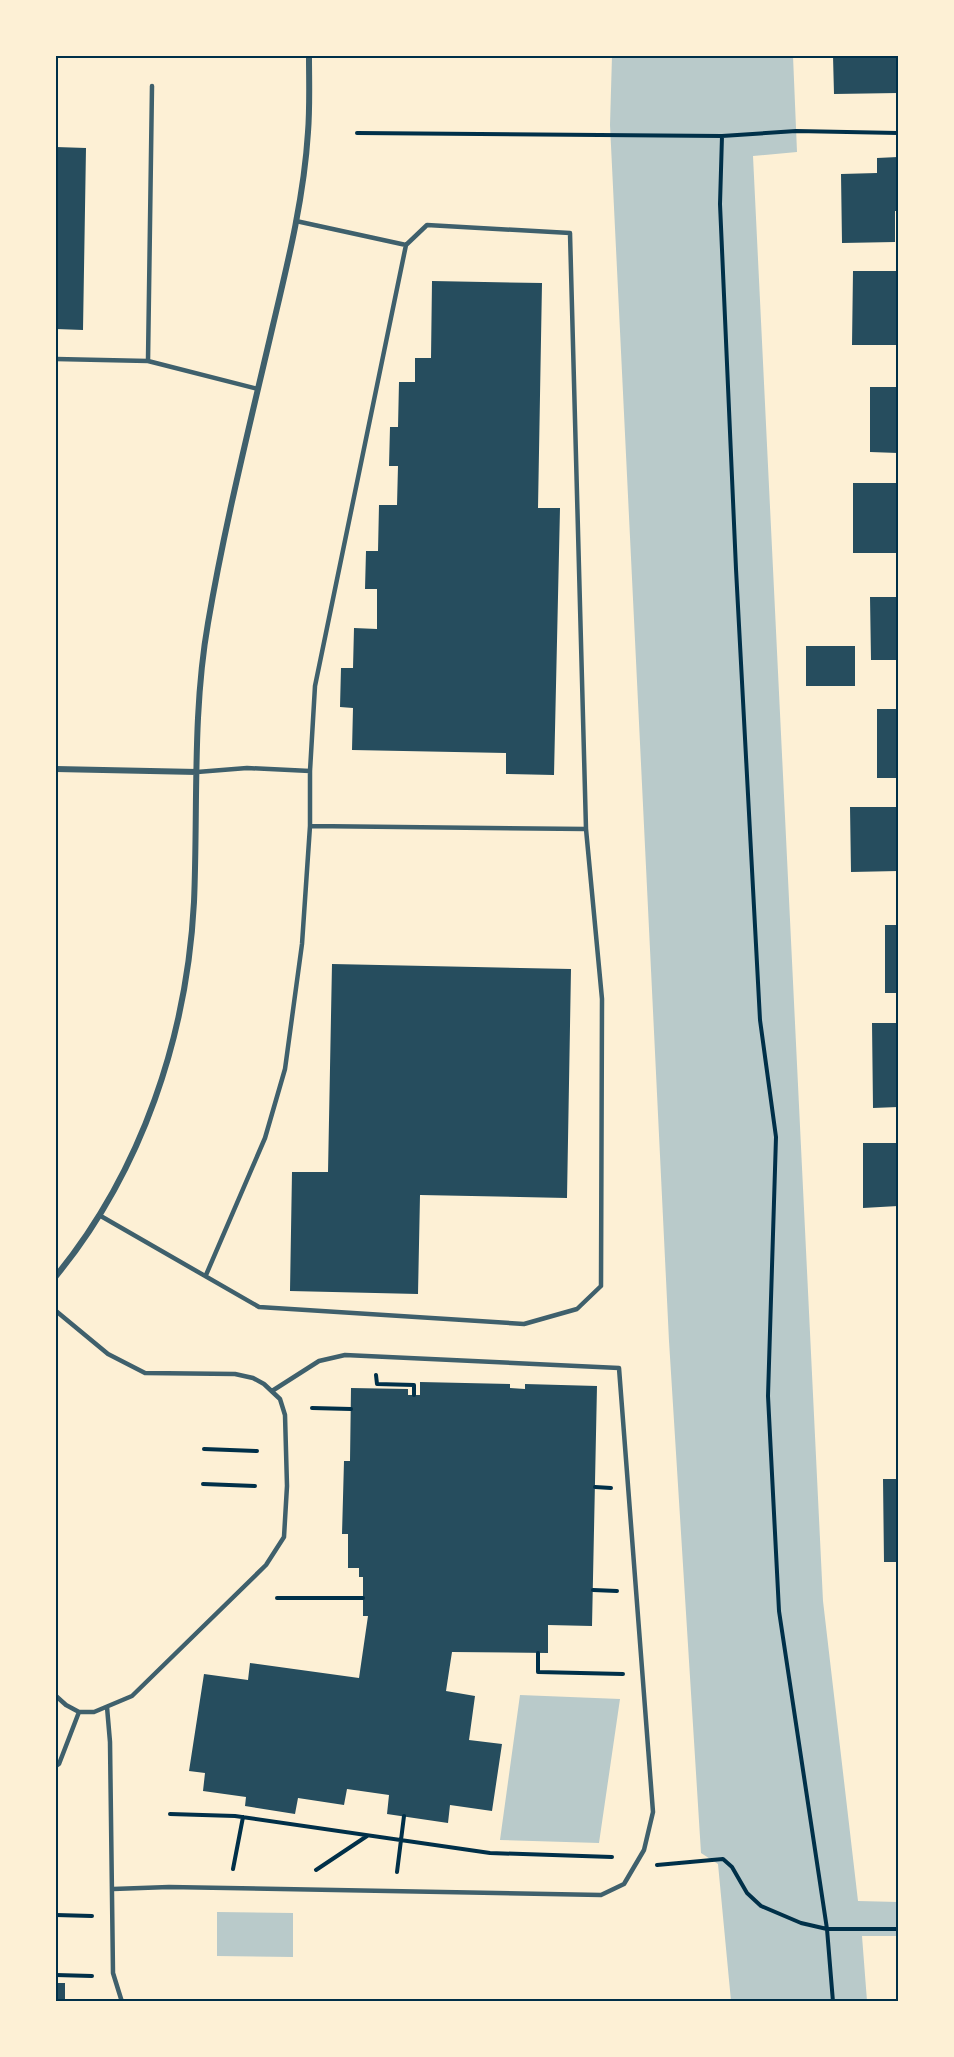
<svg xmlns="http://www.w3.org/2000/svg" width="954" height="2057" viewBox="0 0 954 2057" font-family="Arial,sans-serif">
  <rect width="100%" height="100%" fill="#fdf0d5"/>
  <!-- green -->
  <path fill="#b9caca" d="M612 56H793L797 152 753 156 823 1601 858 1901 898 1902V1936H862L867 2001H731L718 1864 701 1853 669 1341 610 125Z
    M520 1695 620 1699 599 1843 500 1840Z
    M217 1912 293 1913V1957L217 1956Z"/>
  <!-- building -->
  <path fill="#264d5e" d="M833 56H897L898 93 834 94Z
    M56 147 86 148 83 330 56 329Z
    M898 157V211H895V242L842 243 841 174 877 173V158Z
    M853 271H898V345H852Z
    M432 281 542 283 538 508H560L554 775 506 774V753L352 750 353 708 340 707 341 668H353L354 628 377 629V589H365L366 551H378L379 505H397L398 466H389L390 427H398L399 382H415V358H431Z
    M870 387H898V453L870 452Z
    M853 483H898V553H853Z
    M870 597H898V660H871Z
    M806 646H855V686H806Z
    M877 709H898V778H877Z
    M850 807H898V871L851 872Z
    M885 925H898V993H885Z
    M332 964 571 969 567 1198 420 1195 418 1294 290 1291 292 1172H328Z
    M872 1023H898V1107L873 1108Z
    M863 1143H898V1206L863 1208Z
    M420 1382 510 1384V1388L525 1389V1384L597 1386 592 1626 548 1625V1653L452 1652 446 1691 475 1696 469 1740 502 1744 492 1811 450 1805 448 1823 387 1814 389 1795 347 1789 344 1805 298 1798 295 1814 245 1806 246 1797 203 1791 205 1773 189 1771 204 1674 248 1680 250 1663 359 1678 368 1616H363V1577H359V1568H348V1534H342L344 1461H350L351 1388 408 1389V1395H420Z
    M883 1479H898V1562H884Z
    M897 1731H898V1765H896Z
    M56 1983H65V2002H56Z"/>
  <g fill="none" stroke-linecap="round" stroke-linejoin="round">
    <!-- path -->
    <path stroke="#003049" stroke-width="4" d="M357 133 722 136 796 131 898 133
      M722 136 720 204 736 569 760 1020 776 1137 768 1396 779 1611 827 1929 833 2002
      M376 1375 377 1384 414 1385V1395
      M312 1408 351 1409
      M204 1449 257 1451
      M203 1484 255 1486
      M595 1487 611 1488
      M593 1590 617 1591
      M277 1598H363
      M538 1653V1672L623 1674
      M170 1814 235 1816 490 1853 612 1857
      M657 1865 723 1859 732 1867 747 1893 761 1906 801 1923 827 1929H898
      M233 1869 243 1817
      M316 1870 367 1836
      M397 1872 404 1816
      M56 1915 92 1916
      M56 1975 92 1976"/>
    <!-- service -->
    <path stroke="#3f606c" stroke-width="4.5" d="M152 86 148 361 258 389
      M56 359 148 361
      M310 771V826L586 829 570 233 427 225 406 245
      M197 772 247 768 310 771 315 686 406 245 296 221
      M99 1215 259 1307 524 1324 577 1309 601 1286 602 999 586 829
      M206 1275 265 1138 285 1069 302 944 310 826
      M56 1311 108 1354 145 1373 235 1374 253 1378 264 1384 280 1399 285 1415 287 1486 284 1537 266 1565 132 1696 94 1712H79L66 1705 56 1696
      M107 1707 110 1742 113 1973 122 2002
      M56 1766 59 1764 79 1712
      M113 1889 169 1887 601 1895 624 1884 644 1850 653 1812 619 1368 345 1355 319 1361 272 1391"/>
    <!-- minor -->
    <path stroke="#3f606c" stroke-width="6" d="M56 769 197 772
      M56 1276C142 1171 187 1036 194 902 198 809 192 714 208 623 225 523 250 424 273 325 288 262 304 197 308 132 310 107 309 81 309 56"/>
  </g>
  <!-- border -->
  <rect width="954" height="2057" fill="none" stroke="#fdf0d5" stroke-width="114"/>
  <rect x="57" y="57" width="840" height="1943" fill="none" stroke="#003049" stroke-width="2"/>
</svg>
